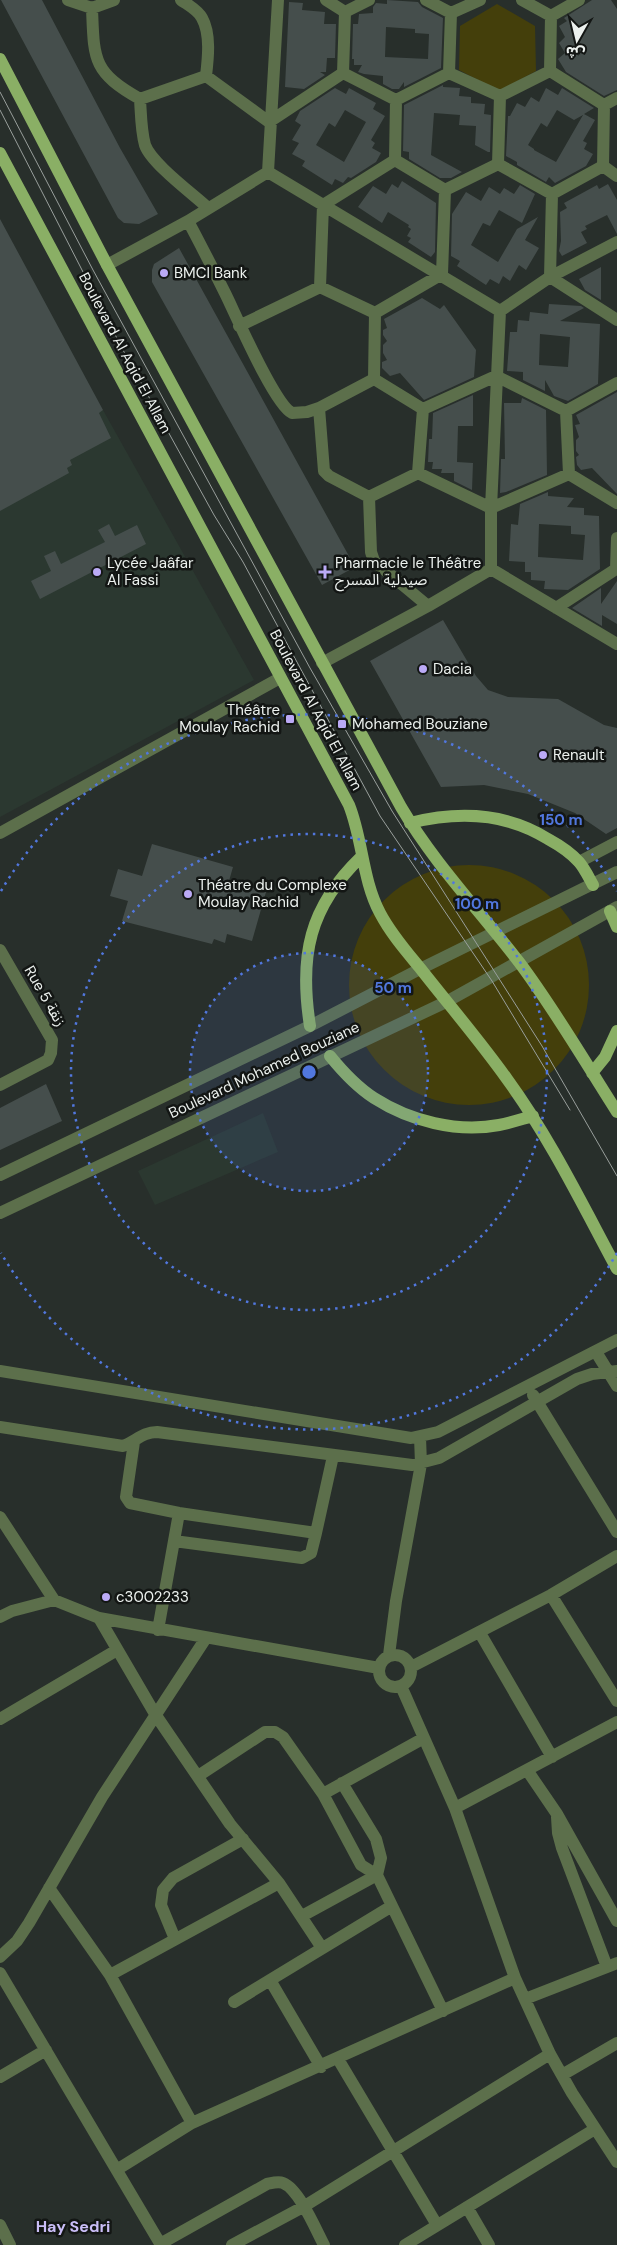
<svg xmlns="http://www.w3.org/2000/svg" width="617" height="2245" viewBox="0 0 617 2245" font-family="'DM Sans','Noto Sans Arabic',sans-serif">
  <rect width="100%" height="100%" fill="#282f2b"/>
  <!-- built -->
  <path fill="#2b3830" d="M103 410 254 680 0 817V465Z
    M263 1113 278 1152 155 1205 138 1171Z"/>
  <!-- green -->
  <path fill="#443f0b" d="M497 4 535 26 536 71 499 91 459 70 460 26Z
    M349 985a120 120 0 1 1 240 0a120 120 0 1 1-240 0Z"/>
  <!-- building -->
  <path fill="#454e4c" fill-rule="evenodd" d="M1 0H42L120 148 158 214 139 224 124 223 118 218Z
    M387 0 418 2 422 7 443 18 441 68 404 87V82L399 89H392L383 84V76L364 74 358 72 362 65H354V59H352L353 24H358L359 14 373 13V7L376 3 387 4ZM386 27 415 29V33L429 34 428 59 385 57Z
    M592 0H611L617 9V90L604 96 566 72 558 59 565 53 559 43 565 37 559 26 567 21 564 18Z
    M289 2 303 3 302 10 325 12 324 24H336L335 58H327L326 72H320L325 75 304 89 285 87Z
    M443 85V87L460 88 459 96 471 97V103L485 104 484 114 491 115 490 152H488L475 145 476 126 459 125 460 115 434 113 431 155 462 172 451 178H440L409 159V152L403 151 404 105Z
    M335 88 346 94 349 88 376 103 373 109 385 116 371 140 375 143 372 148 381 153 376 162 351 178 348 177 343 183 335 179 332 185 302 166 305 161 292 154 299 143 292 140 301 125 295 121 300 111ZM345 110 366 122 344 162 316 145 329 123 335 127Z
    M546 88 558 95 562 88 594 108 584 114 595 120 583 141 587 143 584 149 593 154 586 166 555 183 549 177 546 182 517 165V162L506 156 508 116H510L517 103 525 107 531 97 539 102ZM557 110 574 120 583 115 556 162 534 150V149L528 145 541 123 547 127Z
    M402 181 436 203 435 252 431 257 408 242 411 238 407 236 411 229 408 227 409 225 388 212 382 223 358 207 373 186 386 194 392 184 398 188Z
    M608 184 617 200V234L607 215 585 226 587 229 581 232 587 243 562 256 559 251 561 241 560 212 567 208 564 203 597 185 599 189Z
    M520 185 535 194 522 223 499 210 490 226 483 223 471 245 498 262 517 229 538 217 525 240 539 248 526 270 519 265 510 281 503 276 499 284 490 279 486 285 457 266 460 261 451 256 452 214 466 192 481 201 489 187 500 194 504 188 514 194Z
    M0 219 103 410 99 413 111 438 70 460 72 465 67 468 69 473 0 511Z
    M179 248 355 567 322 585 152 282V270L154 264Z
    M601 267V300L585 290 579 279Z
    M422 298 440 309 444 305 476 350 474 377 424 400 400 373 390 376 382 368V362L387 360 383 353V345L387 341 383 335V330L387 328 384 319Z
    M549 304 581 306 584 308 560 321 600 324 598 384 568 401 554 396 545 380V391L523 380V372L507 371 510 332H517L518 320 529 321 530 312 548 314ZM540 334 570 337 568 367 539 365Z
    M617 392V494L592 468 581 470 577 465 576 457 579 455 576 451V440L579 437 575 425 580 424 576 415Z
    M473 395V426H458L457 462 473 463 472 490 454 481V473H441L442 469H432L433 462H428L429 439H432L433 413Z
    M522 398 546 410 547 475 506 492 500 493 501 459H505L504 403H521Z
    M548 492V496L574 498 567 507 584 508V515L599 516 600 569 568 590 544 589 545 581 531 580V572H525V562L509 561 511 524 518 525 520 504ZM539 524 571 526V534L585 535 583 560 538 557Z
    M109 524 115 536 137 525 146 544 40 599 31 581 51 571 44 556 55 551 61 564 105 542 98 530Z
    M617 581V624L602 615V626L572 608 601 588V604Z
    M443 620 476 676 488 690 508 697 558 699 604 725 617 728V828L606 834 575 813 528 794 484 785 441 787 370 661Z
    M152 844 233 867 229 881 266 892 252 941 227 934 225 943 214 939 212 944 122 921 128 901 110 896 118 869 142 876Z
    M46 1084 62 1121 0 1150V1108Z"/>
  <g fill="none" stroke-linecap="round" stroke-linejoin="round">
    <!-- minor -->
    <path stroke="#5c6f4b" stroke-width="12" d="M68 0 92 8C94 59 92 72 140 99 141 114 141 131 145 145 151 163 193 194 208 208
      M181 0C188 5 198 10 202 18 211 34 208 59 206 76
      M326 0 345 12
      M426 0 451 13
      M522 0 551 16 550 71
      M92 8 114 0
      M451 13 480 0
      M551 16 579 0
      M550 71 604 105
      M343 73 345 12 369 0
      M343 73 396 100
      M449 73 451 13
      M449 73 500 96
      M500 96 550 71
      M140 99 206 76 269 122 343 73
      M396 100 449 73
      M604 105 617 98
      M395 160 396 100
      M395 160 445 190
      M498 164 500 96
      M498 164 552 194
      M603 166 604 105
      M603 166 617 176
      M268 172 500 311
      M268 172 278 0
      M445 190 498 164
      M552 194 550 277 617 320
      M552 194 603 166
      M188 221C201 245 213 269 225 293 236 315 274 404 292 413L307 412 319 408 324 471 329 476 369 497 371 552 374 561 428 606
      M107 265 188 221 268 172
      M320 287 323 205 395 160
      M500 311 550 277 617 242
      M239 326 320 287 375 313 442 274 445 190
      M374 379 375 313
      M319 408 374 379 423 409
      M423 409 496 376 566 411
      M566 411 569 474
      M566 411 617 383
      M418 473 491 508 569 474
      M418 473 423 409
      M569 474 617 503
      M369 497 418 473
      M491 569V508L500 311
      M491 569 617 644
      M616 569 617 538
      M556 608 616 569
      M322 663 428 606 491 569
      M0 833 280 678
      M579 862 617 842
      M0 950 52 1040 51 1053 48 1060 0 1085
      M0 1175 310 1026 420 969 617 872
      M0 1213 446 1002 617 907
      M596 1352 617 1386
      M0 1371 411 1438 438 1432 617 1340
      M533 1395 617 1532
      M0 1427 123 1446C136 1441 143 1432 157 1432L412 1465 439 1458 577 1379 592 1374 617 1371
      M134 1442 126 1497 130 1503 179 1513 316 1533 333 1456
      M0 1517 54 1600 99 1618 155 1714 230 1824 279 1883 322 1948
      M174 1541 302 1558 311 1553 316 1533
      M551 1595 617 1701
      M0 1617 12 1611 54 1600
      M99 1618 379 1668
      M158 1630 179 1513
      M480 1633 552 1757
      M379 1671a16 16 0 1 1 32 0a16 16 0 1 1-32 0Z
      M389 1655 396 1601 421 1464 420 1437
      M411 1667 551 1595 617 1556
      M401 1686 455 1808 515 1978 550 2054 572 2093 617 2162
      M0 1719 117 1650
      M527 1770 557 1814 617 1921
      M198 1776 265 1732H275L283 1737 323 1794 361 1865 377 1875 443 2011
      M342 1783 376 1839 381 1858 377 1875
      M323 1794 424 1738
      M455 1808 617 1722
      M557 1817 558 1833 562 1848 607 1967
      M49 1888 110 1975 192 2123
      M302 1916 377 1875
      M175 1939 161 1905 163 1890 173 1878 243 1839
      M0 1957 17 1941 29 1923 102 1797 206 1638
      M0 1973 161 2245
      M110 1975 279 1883
      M270 1980 321 2067
      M525 1999 617 1963
      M234 2002 392 1906
      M338 2059 437 2225
      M562 2075 617 2043
      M0 2077 46 2050
      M118 2169 192 2123 515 1978
      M467 2207 489 2245
      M0 2225 10 2245
      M160 2244 267 2184C272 2183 278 2181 283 2183 299 2189 316 2230 324 2245
      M232 2245 303 2207 550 2054
      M405 2245 595 2129"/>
    <!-- major -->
    <path stroke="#8aaf65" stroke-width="12" d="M0 59 107 265 401 807C434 863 479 910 519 962 555 1010 585 1062 617 1112
      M0 153 349 805C363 840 362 879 380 913 391 934 406 951 420 968 449 1005 480 1041 507 1079 550 1138 582 1204 617 1269
      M410 823C458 811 505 812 548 839 559 845 571 853 579 862 585 869 589 878 593 885
      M610 911 617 927
      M310 1026C299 956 309 907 361 857
      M330 1056C343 1072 357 1087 374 1098 410 1121 457 1133 499 1125 510 1123 522 1119 533 1116
      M592 1073 605 1057 617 1031"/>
    <!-- tram -->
    <path stroke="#999f9c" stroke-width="1" d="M0 92 93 270 310 668 392 811 542 1046 617 1176
      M0 110 123 350 214 515 243 562 380 816 492 981 570 1110"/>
  </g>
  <!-- distance rings -->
  <circle cx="309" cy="1072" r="119" fill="#5177de" fill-opacity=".12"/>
  <g fill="none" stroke="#5177de" stroke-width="2.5" stroke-dasharray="2.5 5">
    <circle cx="309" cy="1072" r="119"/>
    <circle cx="309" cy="1072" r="238"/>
    <path d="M617 1253A357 357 0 0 1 1 1253M1 891A357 357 0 0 1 617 891"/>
  </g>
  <!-- markers -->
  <g fill="#bbaaf6" stroke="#131614" stroke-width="2">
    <circle cx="164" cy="273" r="5"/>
    <circle cx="97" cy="572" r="5"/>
    <path d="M322.5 564.5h5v5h5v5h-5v5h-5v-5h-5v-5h5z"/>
    <circle cx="423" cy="669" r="5"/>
    <rect x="285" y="714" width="10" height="10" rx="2.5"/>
    <rect x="337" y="719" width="10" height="10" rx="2.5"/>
    <circle cx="543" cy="755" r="5"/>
    <circle cx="188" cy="894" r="5"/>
    <circle cx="106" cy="1597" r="5"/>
  </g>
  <g text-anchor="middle" stroke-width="5" stroke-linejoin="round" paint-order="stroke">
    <!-- poi labels -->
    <g font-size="15" fill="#ecf1ee" stroke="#131614" text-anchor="start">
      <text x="174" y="278">BMCI Bank</text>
      <text x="107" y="568">Lycée Jaâfar<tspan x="107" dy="17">Al Fassi</tspan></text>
      <text x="335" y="568">Pharmacie le Théâtre<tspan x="335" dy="17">صيدلية المسرح</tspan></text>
      <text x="433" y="674">Dacia</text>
      <text x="280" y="715" text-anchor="end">Théâtre<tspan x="280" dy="17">Moulay Rachid</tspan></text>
      <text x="352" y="729">Mohamed Bouziane</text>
      <text x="553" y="760">Renault</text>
      <text x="198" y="890">Théatre du Complexe<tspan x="198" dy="17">Moulay Rachid</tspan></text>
      <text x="116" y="1602">c3002233</text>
    </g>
    <!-- street labels -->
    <g font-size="15" fill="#ecf1ee" stroke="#131614">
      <text transform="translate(125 353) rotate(62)" y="5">Boulevard Al Aqid El Allam</text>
      <text transform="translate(316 710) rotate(62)" y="5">Boulevard Al Aqid El Allam</text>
      <text transform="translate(45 996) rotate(60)" y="5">Rue 5 زنقة</text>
      <text transform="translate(264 1070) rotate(-25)" y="5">Boulevard Mohamed Bouziane</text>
    </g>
    <!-- neighbourhood labels -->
    <g font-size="16" font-weight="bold" fill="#c9bdf6" stroke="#131614">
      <text x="73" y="2232">Hay Sedri</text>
    </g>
  </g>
  <circle cx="309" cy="1072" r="8" fill="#5177de" stroke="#131614" stroke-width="2.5"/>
  <g font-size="15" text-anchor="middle" font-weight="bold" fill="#5177de" stroke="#131614" stroke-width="5" stroke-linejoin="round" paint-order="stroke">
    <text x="561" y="825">150 m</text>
    <text x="477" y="909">100 m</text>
    <text x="393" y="993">50 m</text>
  </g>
  <!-- north arrow -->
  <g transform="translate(577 40) rotate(188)" stroke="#131614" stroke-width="4" paint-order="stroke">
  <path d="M0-4L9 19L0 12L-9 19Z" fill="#ecf1ee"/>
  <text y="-8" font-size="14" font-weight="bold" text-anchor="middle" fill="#ecf1ee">ش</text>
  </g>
</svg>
